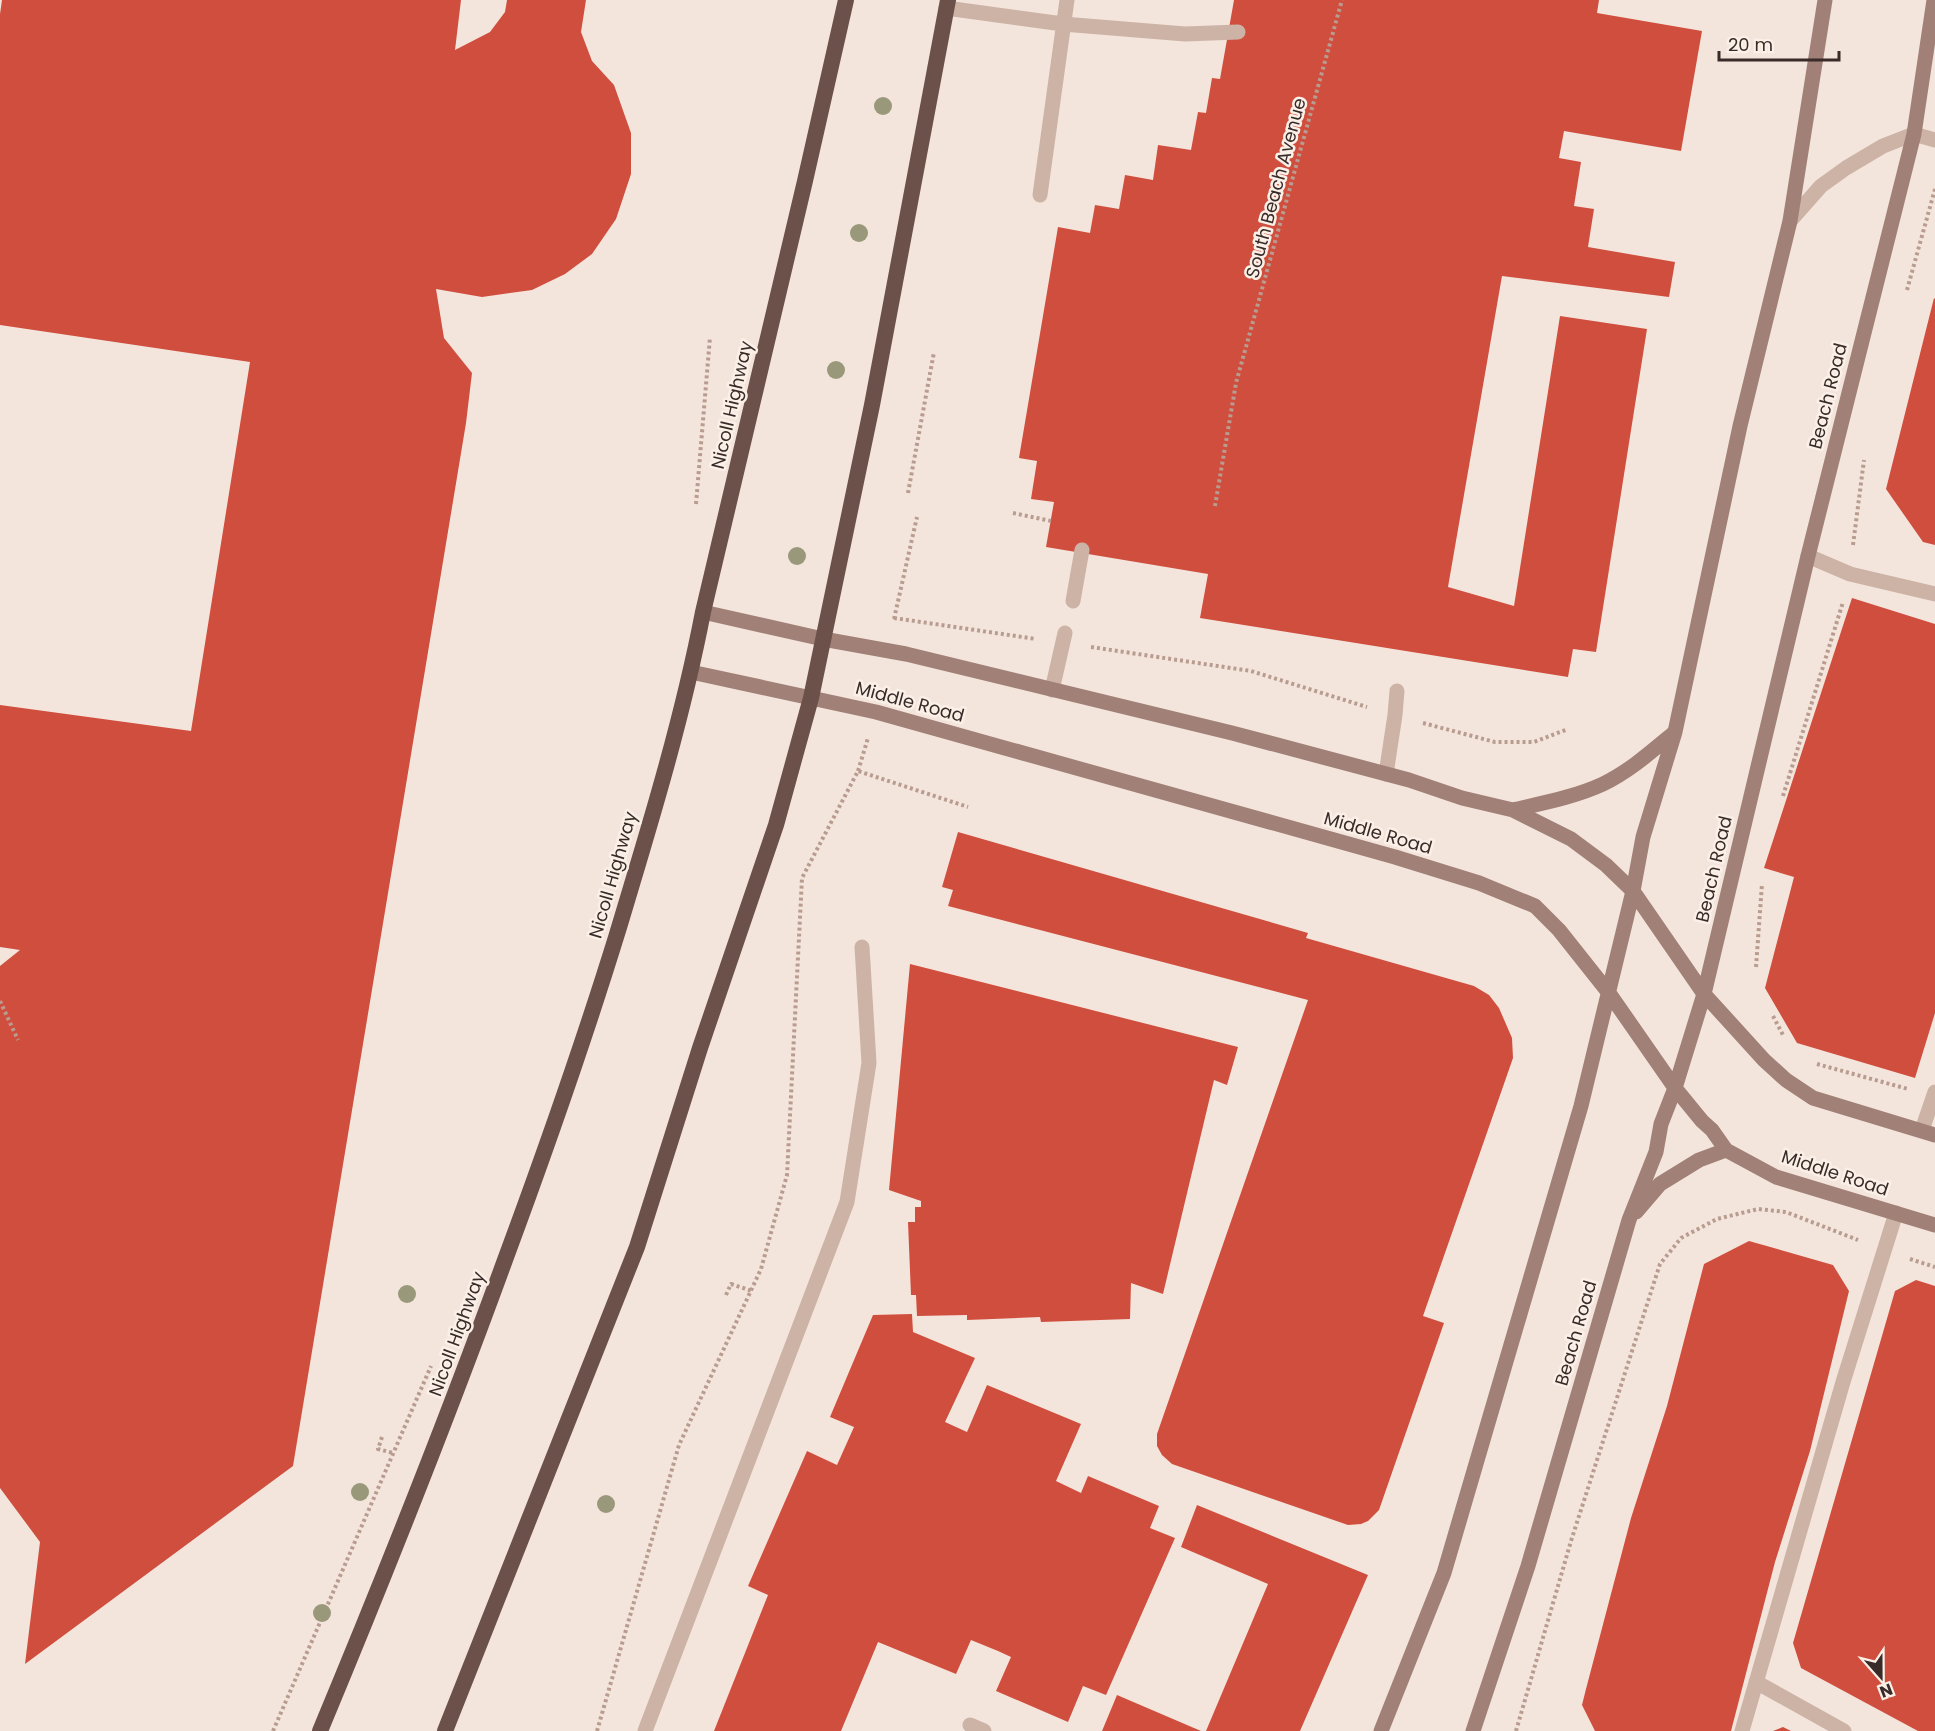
<svg xmlns="http://www.w3.org/2000/svg" width="1935" height="1731" viewBox="0 0 1935 1731" font-family="Poppins,sans-serif">
  <rect width="100%" height="100%" fill="#f4e5dc"/>
  <!-- building -->
  <path fill="#d04e3e" d="M2 0H461L455 50 490 32 505 12 507 0H586L581 32 592 61 614 85 631 133V174L616 219 592 254 565 274 532 290 482 297 436 289 444 338 472 373 466 423 293 1466 25 1664 40 1542 0 1488V966L20 950 0 947V705L191 731 250 362 0 325V14Z
    M1234 0H1599L1597 13 1702 31 1681 151 1564 131 1559 158 1581 162 1574 206 1594 209 1588 247 1675 262 1669 297 1502 276 1448 587 1514 606 1560 316 1647 329 1596 652 1573 649 1568 677 1200 618 1208 574 1046 547 1054 502 1031 499 1037 461 1019 458 1058 227 1090 233 1095 205 1119 209 1125 175 1153 180 1158 145 1191 150 1198 112 1206 113 1212 78 1220 79Z
    M1934 298 1935 299V545L1923 542 1886 489Z
    M1852 598 1935 624V1013L1915 1078 1797 1043 1765 988 1794 877 1764 868Z
    M958 832 1308 933 1306 938 1474 986 1489 995 1499 1008 1512 1038 1513 1058 1423 1316 1444 1323 1379 1510 1368 1521 1361 1524 1348 1525 1172 1464 1162 1455 1157 1446V1434L1308 1000 948 906 953 890 942 887Z
    M910 964 1238 1047 1227 1085 1214 1080 1163 1294 1131 1283 1130 1319 1041 1322 1040 1317 967 1320V1315L917 1316 916 1295H911L908 1222H915V1207H921V1201L889 1190Z
    M1749 1241 1833 1265 1849 1291 1810 1451 1775 1562 1731 1731H1595L1582 1705 1586 1689 1631 1518 1667 1406 1704 1264Z
    M1916 1280 1935 1286V1731H1918L1801 1668 1793 1643 1895 1291Z
    M912 1314 913 1332 975 1358 945 1422 967 1432 987 1385 1081 1424 1056 1481 1081 1493 1088 1476 1159 1506 1150 1528 1175 1538 1106 1695 1083 1686 1068 1722 996 1691 1011 1657 998 1651 971 1640 956 1674 878 1642 841 1731H714L768 1595 748 1586 807 1451 837 1465 854 1427 830 1417 873 1315Z
    M1197 1505 1368 1575 1300 1731H1206L1268 1584 1181 1547Z
    M1117 1695 1201 1731H1102Z
    M1783 1727 1791 1731H1773Z"/>
  <g fill="none" stroke-linecap="round" stroke-linejoin="round">
    <!-- path -->
    <path stroke="#b99c90" stroke-width="4" stroke-dasharray="3 3" stroke-linecap="butt" d="M1907 290 1935 189
      M908 493 934 352
      M696 504 710 337
      M1215 506 1236 383 1342 0
      M1013 513 1051 521
      M1853 545 1864 460
      M894 618 1036 639
      M894 619 917 517
      M1091 647 1251 671 1367 707
      M1423 723 1495 742H1534L1568 729
      M858 771 868 738
      M1783 796 1843 602
      M1756 967 1762 884
      M0 1001 18 1040
      M1773 1016 1784 1037
      M1817 1064 1908 1089
      M1910 1259 1935 1267
      M726 1295 731 1284 752 1291
      M382 1437 378 1449 393 1453
      M273 1731 431 1366
      M597 1731 679 1445 761 1269 787 1175 802 878 858 771 968 807
      M1516 1731 1571 1541 1660 1264 1681 1238 1717 1219 1758 1209 1786 1212 1858 1240"/>
    <!-- service -->
    <path stroke="#cdb3a6" stroke-width="15" d="M946 8 1063 24 1185 34 1238 32
      M1040 195 1067 0
      M1073 601 1082 550
      M1052 690 1065 633
      M1386 774 1395 715 1397 691
      M1922 1130 1935 1092
      M1756 1682 1844 1731
      M970 1725 984 1731
      M645 1731 847 1202 869 1063 862 947
      M1742 1731 1843 1382 1896 1213"/>
    <!-- minor -->
    <path stroke="#cdb3a6" stroke-width="15" d="M1790 221 1821 186 1846 168 1883 146 1914 134 1935 140
      M1808 556 1850 574 1935 594"/>
    <!-- secondary -->
    <path stroke="#a18177" stroke-width="15" d="M703 612 823 639 906 654 1232 733 1409 780 1462 798 1513 810 1571 839 1606 865 1633 891 1704 994 1764 1060 1786 1080 1813 1098 1935 1135
      M691 672 876 712 1395 857 1479 883 1535 906 1559 930 1609 993 1675 1088 1702 1121 1712 1130 1726 1150 1776 1177 1935 1225
      M1513 810C1543 803 1575 797 1603 784 1630 771 1652 751 1675 732
      M1636 1212 1660 1184 1699 1160 1726 1150
      M1381 1731 1444 1573 1581 1106 1633 891 1643 837 1675 732 1740 426 1790 221 1825 0
      M1473 1731 1528 1566 1629 1220 1656 1152 1661 1124 1675 1088 1704 994 1808 556 1914 134 1934 0"/>
    <!-- trunk -->
    <path stroke="#6c514a" stroke-width="16" d="M320 1731C385 1575 447 1419 505 1260 545 1152 583 1044 617 934 649 828 682 721 703 612L805 181 846 0
      M445 1731 637 1247 700 1048 776 825 811 698 872 405 948 0"/>
  </g>
  <!-- trees -->
  <g fill="#99987a">
    <circle cx="883" cy="106" r="9"/>
    <circle cx="859" cy="233" r="9"/>
    <circle cx="836" cy="370" r="9"/>
    <circle cx="797" cy="556" r="9"/>
    <circle cx="407" cy="1294" r="9"/>
    <circle cx="360" cy="1492" r="9"/>
    <circle cx="606" cy="1504" r="9"/>
    <circle cx="322" cy="1613" r="9"/>
  </g>
  <g text-anchor="middle" stroke-width="5" stroke-linejoin="round" paint-order="stroke">
    <!-- street labels -->
    <g font-size="18" fill="#392b28" stroke="#fbf0e8">
      <text transform="translate(1276 188) rotate(-75)" y="6">South Beach Avenue</text>
      <text transform="translate(1828 396) rotate(-76)" y="6">Beach Road</text>
      <text transform="translate(732 405) rotate(-77)" y="6">Nicoll Highway</text>
      <text transform="translate(910 702) rotate(15)" y="6">Middle Road</text>
      <text transform="translate(1378 833) rotate(16)" y="6">Middle Road</text>
      <text transform="translate(1714 869) rotate(-77)" y="6">Beach Road</text>
      <text transform="translate(613 875) rotate(-74)" y="6">Nicoll Highway</text>
      <text transform="translate(1835 1173) rotate(18)" y="6">Middle Road</text>
      <text transform="translate(1576 1333) rotate(-74)" y="6">Beach Road</text>
      <text transform="translate(457 1334) rotate(-70)" y="6">Nicoll Highway</text>
    </g>
  </g>
  <!-- north arrow -->
  <g transform="translate(1881 1677) rotate(159)" stroke="#fbf0e8" stroke-width="4.5" paint-order="stroke">
  <path d="M0-4.5L10 22L0 15L-10 22Z" fill="#392b28"/>
  <text y="-9" font-size="16" font-weight="bold" text-anchor="middle" fill="#392b28">N</text>
  </g>
  <!-- scale -->
  <path d="M1719 51v9h120v-9" fill="none" stroke="#392b28" stroke-width="3"/>
  <text x="1728" y="51" font-size="18" fill="#392b28" stroke="#fbf0e8" stroke-width="4.5" paint-order="stroke">20 m</text>
</svg>
